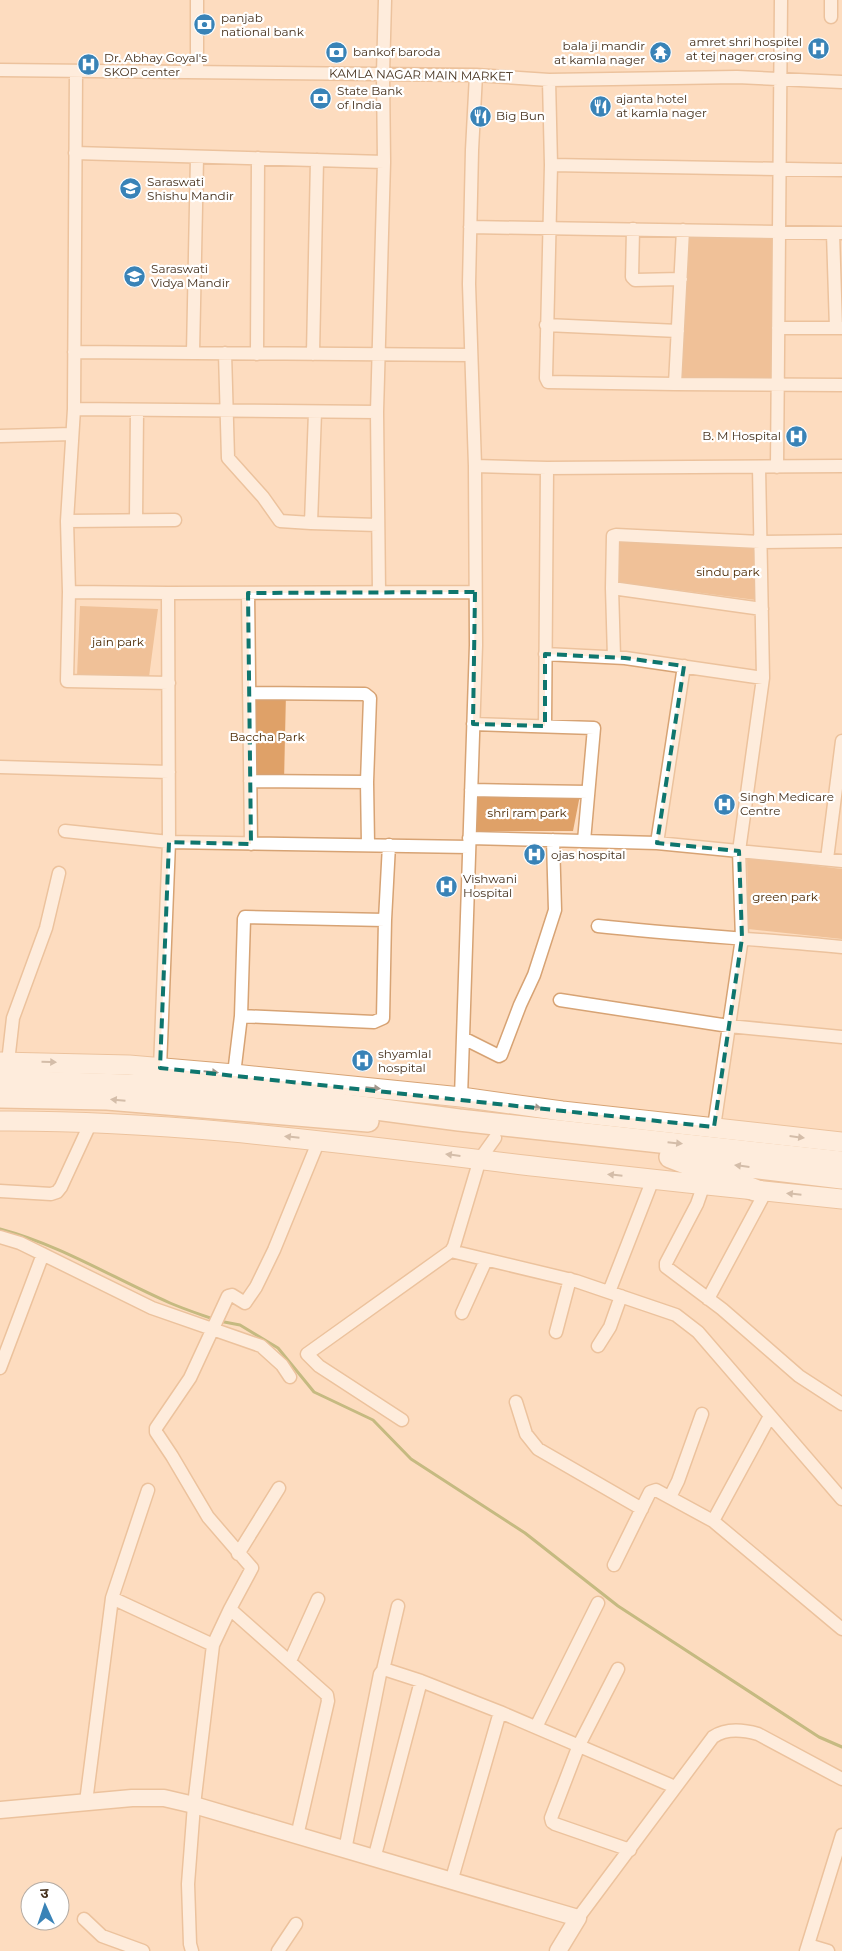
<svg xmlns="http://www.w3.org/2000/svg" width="842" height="1951" viewBox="0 0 842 1951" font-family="Montserrat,'Noto Sans Devanagari',sans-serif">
  <rect width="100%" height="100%" fill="#fddcbf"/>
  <!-- green -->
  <path fill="#dfa168" d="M687 234 774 236 773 380 678 379Z
    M619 542 754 548 756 600 616 582Z
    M80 606 158 609 149 677 77 676Z
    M249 693H286L284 782 250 781Z
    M478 795H580L573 831H476Z
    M747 857 842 869V939L748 929Z"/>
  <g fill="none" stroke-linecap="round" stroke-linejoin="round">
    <!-- stream -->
    <path stroke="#809035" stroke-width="3" d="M0 1229C60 1245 113 1278 170 1303 184 1309 199 1314 213 1319
      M219 1321 240 1325 278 1348 314 1392 373 1420 411 1459 525 1533 618 1606 819 1737 842 1747"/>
    <defs>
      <path id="street" d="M831 0V17
        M0 70 476 75 549 80 737 77 842 82
        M197 72V0
        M549 80 551 165 842 170
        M75 153 384 162
        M551 165 546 378 548 382 675 384 683 230
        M470 227 842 233
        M633 229 632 277 635 280 681 279
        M833 233 836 328
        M546 325 678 331
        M778 328H842
        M74 352 471 355
        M193 353 197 157
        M225 353 228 458 263 497 280 521 311 523 378 525
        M257 354 258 158
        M313 354 317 160
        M675 384 842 385
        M74 409 377 412
        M0 436 72 434
        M475 466 547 468 842 466
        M777 467 781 0
        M136 520 137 410
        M67 521 175 520
        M311 523 315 412
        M612 588 614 657
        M69 592 67 521 74 409 76 71
        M379 592 377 412 384 162 383 74 385 0
        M248 593 251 844
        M762 609 612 588 613 536 616 535 760 542 842 541
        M545 654 625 658 763 678
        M169 683 67 681 69 592 168 593 475 592
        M249 693 365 694 370 698 367 782 368 844
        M473 724 594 728 584 841
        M545 726 547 468
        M0 767 169 772
        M250 781 367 782
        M471 790 588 792
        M65 831 169 842 469 847
        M469 838 657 843 842 861
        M657 843 684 666
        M827 859 842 741
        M598 926C679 935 761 939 842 947
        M560 1000 729 1026 842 1037
        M241 1016 374 1022 383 1018 385 920 389 845
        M463 1038 499 1056 501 1055 520 1005 534 975 555 910 553 840
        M8 1062 13 1018 46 928 59 873
        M160 1068 169 842 168 593
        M234 1074 241 1016 244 919 245 917 385 920
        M461 1097 476 645 475 466 469 284 472 150 476 75
        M714 1127 742 938 739 851 763 678 759 467
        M704 1184 697 1204 666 1263V1267L722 1309 799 1376 842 1404
        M0 1191 51 1194 57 1192 61 1187 91 1122
        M0 1237 20 1243 152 1308 261 1346 282 1365 290 1377
        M451 1251 576 1281 676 1315 698 1332 842 1499
        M609 1292 653 1179
        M708 1299 766 1191
        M462 1313 486 1260
        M556 1332 570 1279
        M598 1346 610 1327 621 1296
        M0 1368 43 1254
        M516 1402 526 1434 538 1449 642 1509
        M402 1420 319 1366 307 1354 451 1251 454 1246 480 1159 495 1138
        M670 1497 678 1481 702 1414
        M713 1521 770 1416
        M238 1554 279 1488
        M614 1565 650 1492 656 1490 713 1521 842 1629
        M112 1598 148 1490
        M230 1609 252 1568 208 1517 172 1456 156 1432V1428L190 1378 228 1296 232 1295 245 1303 256 1287 274 1250 319 1140
        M213 1645 230 1609 327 1695 328 1701 297 1836
        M290 1661 318 1599
        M618 1669 579 1745 551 1818 552 1822 555 1824 630 1850
        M383 1670 398 1606
        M500 1712 675 1787
        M536 1727 598 1603
        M86 1802 112 1598 213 1645 194 1805 188 1884 190 1944 192 1951
        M345 1850 380 1674 383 1670H387L421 1681
        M374 1859 421 1681 500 1712 451 1882
        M578 1918 713 1737C726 1728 744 1730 758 1734L842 1779
        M84 1919 102 1936 143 1951
        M808 1945 828 1951
        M278 1951 296 1924
        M806 1951 842 1835"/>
      <path id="secondary" d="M0 1810 132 1798H164L194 1805 578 1918 558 1951"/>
      <path id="primary" d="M0 1062 129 1065 234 1074 461 1097 562 1111 842 1142
        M0 1121C185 1120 367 1147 550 1168 647 1179 745 1189 842 1199"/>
      <path id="highway" d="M0 1081 157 1086 263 1094 459 1120 842 1162
        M0 1097 107 1099 368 1121
        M670 1157 755 1190
        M693 1160 842 1178"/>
    </defs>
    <!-- street casing -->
    <use href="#street" stroke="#d7a374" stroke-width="15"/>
    <!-- secondary casing -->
    <use href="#secondary" stroke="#d7a374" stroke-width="19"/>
    <!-- primary casing -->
    <use href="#primary" stroke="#d7a374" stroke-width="21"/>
    <!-- highway casing -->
    <use href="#highway" stroke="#d7a374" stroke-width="24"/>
    <!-- street -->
    <use href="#street" stroke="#fff" stroke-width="12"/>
    <!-- secondary -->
    <use href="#secondary" stroke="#fff" stroke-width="16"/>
    <!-- primary -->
    <use href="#primary" stroke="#fff" stroke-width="19"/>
    <!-- highway -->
    <use href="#highway" stroke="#fff" stroke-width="21"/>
  </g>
  <!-- one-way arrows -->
  <defs><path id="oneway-solid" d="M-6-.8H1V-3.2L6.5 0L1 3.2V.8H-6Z" transform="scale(1.25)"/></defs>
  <g fill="#a2988e">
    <use href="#oneway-solid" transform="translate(49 1062) rotate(2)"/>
    <use href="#oneway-solid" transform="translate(211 1072) rotate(5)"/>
    <use href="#oneway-solid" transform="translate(373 1088) rotate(6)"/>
    <use href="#oneway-solid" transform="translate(118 1100) rotate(-175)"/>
    <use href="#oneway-solid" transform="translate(534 1107) rotate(8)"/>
    <use href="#oneway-solid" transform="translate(292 1137) rotate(-174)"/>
    <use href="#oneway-solid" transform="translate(797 1137) rotate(7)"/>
    <use href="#oneway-solid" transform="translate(675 1143) rotate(6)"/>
    <use href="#oneway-solid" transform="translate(453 1155) rotate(-173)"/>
    <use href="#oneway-solid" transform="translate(742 1166) rotate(-173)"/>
    <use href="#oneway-solid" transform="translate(615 1175) rotate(-174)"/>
    <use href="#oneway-solid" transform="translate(794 1194) rotate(-174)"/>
  </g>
  <!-- marked area -->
  <path d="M0 0H842V1951H0ZM475 592 473 724 545 726V654L625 658 684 666 657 843 739 851 742 938 714 1127 160 1068 169 842 251 844 248 593Z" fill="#fddcbf" fill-opacity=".55" fill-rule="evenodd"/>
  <path fill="none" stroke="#0f766e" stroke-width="4" stroke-dasharray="10 6" stroke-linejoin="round" d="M475 592 473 724 545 726V654L625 658 684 666 657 843 739 851 742 938 714 1127 160 1068 169 842 251 844 248 593Z"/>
  <!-- icons -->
  <defs>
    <symbol id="bank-disc" viewBox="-11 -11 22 22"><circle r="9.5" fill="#3983b7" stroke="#fff"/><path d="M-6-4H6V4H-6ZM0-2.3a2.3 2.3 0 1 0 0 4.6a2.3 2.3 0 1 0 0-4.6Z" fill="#fff"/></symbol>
    <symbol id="hospital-disc" viewBox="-11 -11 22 22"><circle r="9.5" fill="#3983b7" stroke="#fff"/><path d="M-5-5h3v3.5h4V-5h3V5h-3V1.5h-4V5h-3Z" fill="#fff"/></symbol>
    <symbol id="temple-disc" viewBox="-11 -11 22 22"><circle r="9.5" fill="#3983b7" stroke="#fff"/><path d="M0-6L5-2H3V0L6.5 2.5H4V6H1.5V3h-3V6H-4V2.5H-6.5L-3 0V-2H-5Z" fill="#fff"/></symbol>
    <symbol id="restaurant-disc" viewBox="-11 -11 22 22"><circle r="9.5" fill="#3983b7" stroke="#fff"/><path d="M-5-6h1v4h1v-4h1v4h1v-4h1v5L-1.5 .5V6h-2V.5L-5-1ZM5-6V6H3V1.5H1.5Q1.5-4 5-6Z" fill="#fff"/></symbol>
    <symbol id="school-disc" viewBox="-11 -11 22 22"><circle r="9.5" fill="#3983b7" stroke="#fff"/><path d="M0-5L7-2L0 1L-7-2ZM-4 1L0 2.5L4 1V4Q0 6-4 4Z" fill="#fff"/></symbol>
  </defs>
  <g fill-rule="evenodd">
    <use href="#bank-disc" x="192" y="12" width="25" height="25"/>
    <use href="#hospital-disc" x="806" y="36" width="25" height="25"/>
    <use href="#bank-disc" x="324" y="40" width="25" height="25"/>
    <use href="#temple-disc" x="648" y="40" width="25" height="25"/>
    <use href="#hospital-disc" x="76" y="52" width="25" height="25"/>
    <use href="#bank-disc" x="308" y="86" width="25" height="25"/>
    <use href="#restaurant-disc" x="588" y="94" width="25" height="25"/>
    <use href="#restaurant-disc" x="468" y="104" width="25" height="25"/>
    <use href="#school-disc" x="118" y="176" width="25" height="25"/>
    <use href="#school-disc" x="122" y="264" width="25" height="25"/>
    <use href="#hospital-disc" x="784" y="424" width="25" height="25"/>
    <use href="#hospital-disc" x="712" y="792" width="25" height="25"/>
    <use href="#hospital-disc" x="522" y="842" width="25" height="25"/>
    <use href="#hospital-disc" x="434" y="874" width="25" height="25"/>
    <use href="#hospital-disc" x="350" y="1048" width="25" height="25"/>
  </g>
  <g text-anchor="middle" stroke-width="4.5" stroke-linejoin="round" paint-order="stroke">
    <!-- poi labels -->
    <g font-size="12" fill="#45301c" stroke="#fff" text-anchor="start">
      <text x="221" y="22">panjab<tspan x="221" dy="14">national bank</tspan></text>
      <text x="802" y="46" text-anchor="end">amret shri hospitel<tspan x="802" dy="14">at tej nager crosing</tspan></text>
      <text x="645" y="50" text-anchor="end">bala ji mandir<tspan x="645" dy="14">at kamla nager</tspan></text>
      <text x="353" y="56">bankof baroda</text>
      <text x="104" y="62">Dr. Abhay Goyal's<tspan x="104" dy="14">SKOP center</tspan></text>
      <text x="337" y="95">State Bank<tspan x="337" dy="14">of India</tspan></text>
      <text x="616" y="103">ajanta hotel<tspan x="616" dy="14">at kamla nager</tspan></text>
      <text x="496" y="120">Big Bun</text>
      <text x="147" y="186">Saraswati<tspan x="147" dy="14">Shishu Mandir</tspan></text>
      <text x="151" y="273">Saraswati<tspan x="151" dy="14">Vidya Mandir</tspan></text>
      <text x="781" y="440" text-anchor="end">B. M Hospital</text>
      <text x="740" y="801">Singh Medicare<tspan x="740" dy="14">Centre</tspan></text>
      <text x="551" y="859">ojas hospital</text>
      <text x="463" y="883">Vishwani<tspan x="463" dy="14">Hospital</tspan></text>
      <text x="378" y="1058">shyamlal<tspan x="378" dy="14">hospital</tspan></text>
    </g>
    <!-- street labels -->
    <g font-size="12" fill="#45301c" stroke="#fff">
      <text transform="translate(421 75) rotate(1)" y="4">KAMLA NAGAR MAIN MARKET</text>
    </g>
    <!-- park labels -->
    <g font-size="12" fill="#4b2800" stroke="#fff">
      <text x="728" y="576">sindu park</text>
      <text x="118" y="646">jain park</text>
      <text x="267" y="741">Baccha Park</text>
      <text x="527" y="817">shri ram park</text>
      <text x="785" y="901">green park</text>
    </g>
  </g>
  <!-- north arrow -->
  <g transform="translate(45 1906) rotate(357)"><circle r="24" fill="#ffffff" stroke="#b5aca4"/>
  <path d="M0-4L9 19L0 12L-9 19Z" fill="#3983b7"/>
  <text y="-8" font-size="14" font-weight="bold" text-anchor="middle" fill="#45301c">उ</text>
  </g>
</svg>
